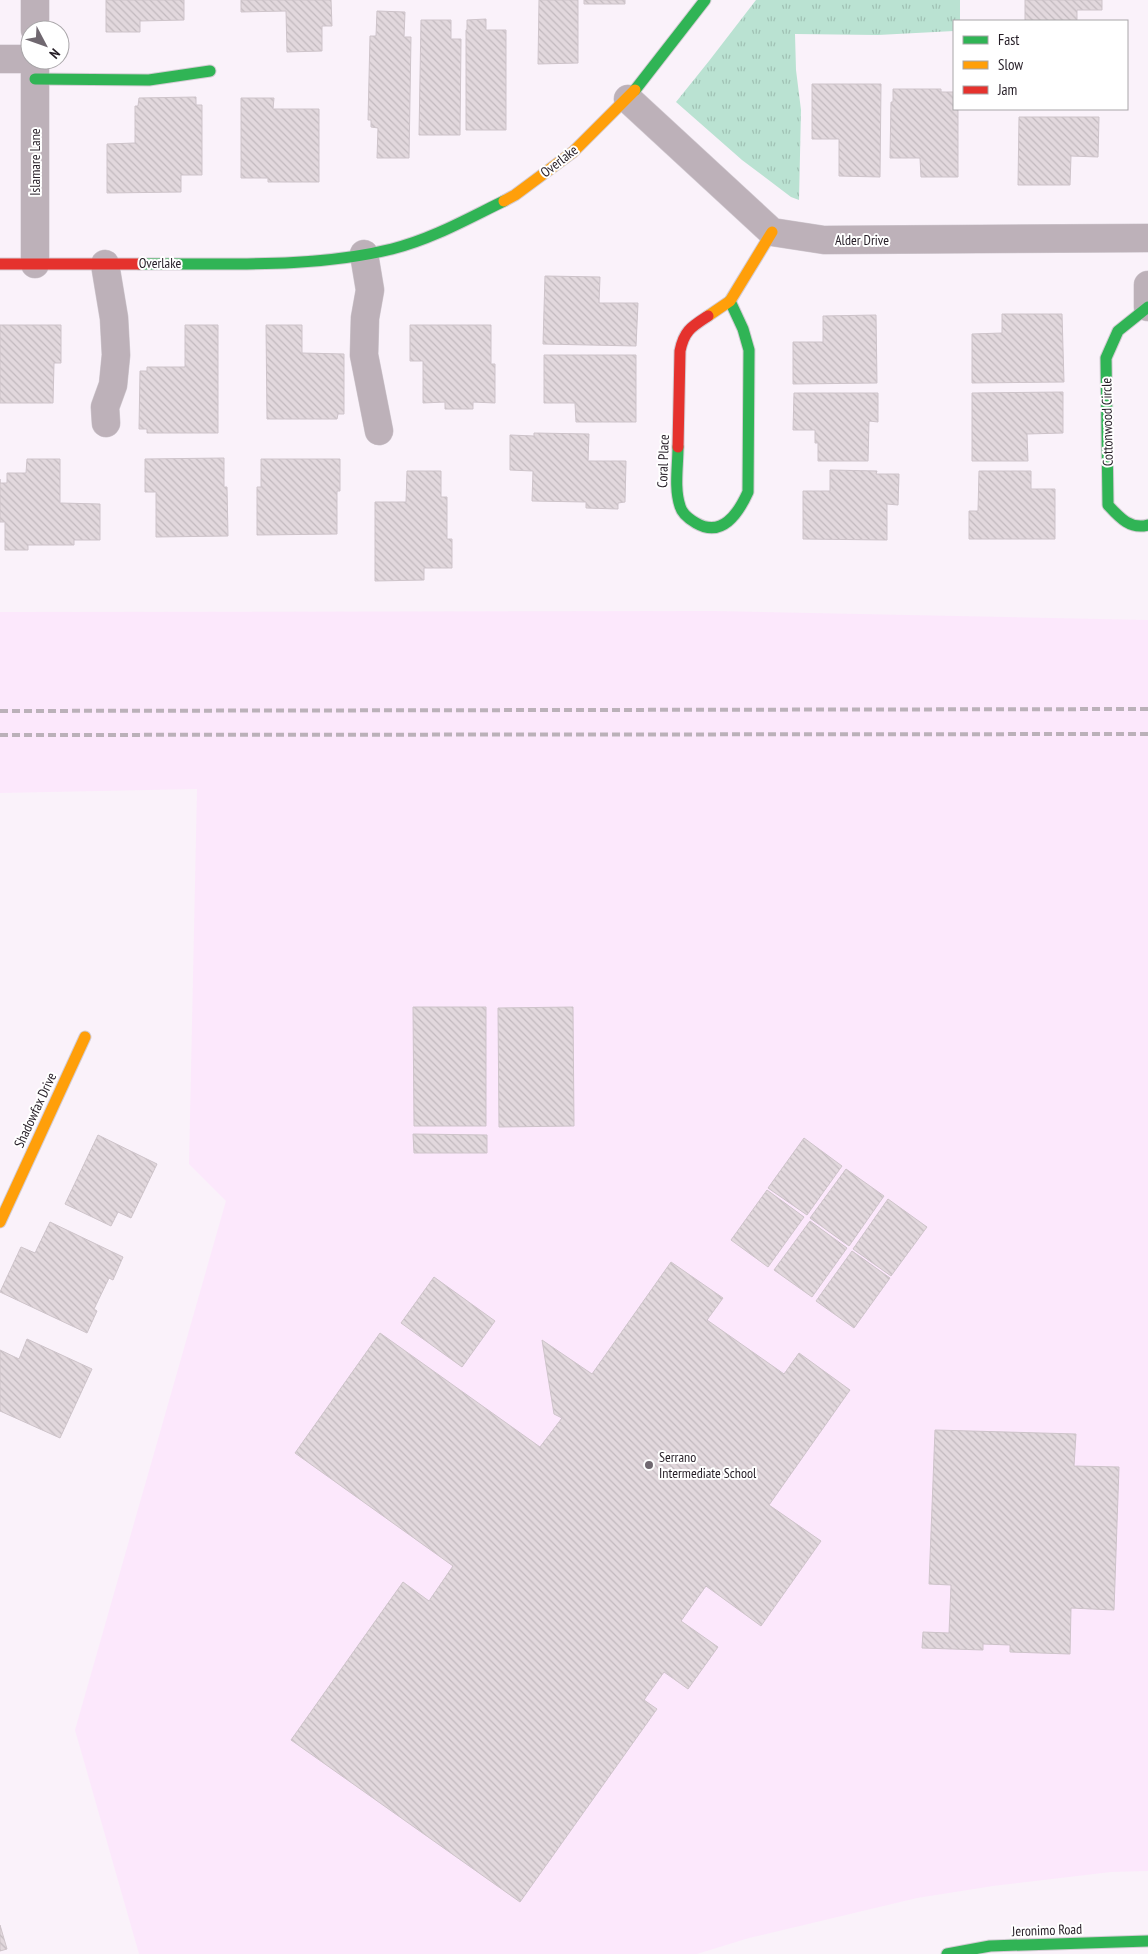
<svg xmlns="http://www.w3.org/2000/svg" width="1148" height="1954" viewBox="0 0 1148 1954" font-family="'PT Sans Narrow',sans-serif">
  <defs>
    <pattern id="grass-tufts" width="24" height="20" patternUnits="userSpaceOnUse" patternTransform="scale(1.25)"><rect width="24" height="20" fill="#bae2d2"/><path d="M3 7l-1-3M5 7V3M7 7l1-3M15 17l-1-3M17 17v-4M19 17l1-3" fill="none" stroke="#a0c1b4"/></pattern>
    <pattern id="building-back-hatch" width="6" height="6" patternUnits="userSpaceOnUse" patternTransform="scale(1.25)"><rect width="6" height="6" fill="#e2d8dd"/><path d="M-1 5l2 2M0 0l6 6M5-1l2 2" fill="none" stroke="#c2b9be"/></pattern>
  </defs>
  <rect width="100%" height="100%" fill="#faf2fa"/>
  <!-- built -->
  <path fill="#fce8fc" d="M715 611 1148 620V1871L1111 1872 993 1886 917 1898 749 1938 697 1954H139L75 1730 226 1201 189 1164 197 789 0 793V612Z"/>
  <!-- grass -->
  <path fill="url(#grass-tufts)" d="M756 0H960V21H954V31L878 35 795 34 796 70 801 110 799 200 791 197 742 160 676 102 709 61Z"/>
  <!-- building -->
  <path fill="url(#building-back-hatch)" stroke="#cec4ca" d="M106 0H184V20L140 21V32H106Z
    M241 0H331L332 26H322V51L287 52 286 11 241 12Z
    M539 0H578V63L538 64Z
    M584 0H625V4H584Z
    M1025 0H1102V10H1077V21H1025Z
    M377 11 405 12 404 37H411L409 158H377L378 128 371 127V120H368L370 36H376Z
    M486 19V30H506V130H466V30H467V20Z
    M421 20H451V39H461L460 135H419Z
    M812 84H881L880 177 839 176V139H812Z
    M893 89H941V92H954V109H958V177H921L920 158H890L891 102H893Z
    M196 97V105H202V175H181V192L107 193V144L135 143V106H138L139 98Z
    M241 98H274L273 109H319V182H268V178H241Z
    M1019 117H1099L1098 157 1071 156 1070 185H1018Z
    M545 276 600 277 599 303H638L636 346 543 344Z
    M1002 314H1062L1064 382 972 383V334L1002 333Z
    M876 315 877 383 793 384V342H823V316Z
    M0 325H61V363H54L53 403H0Z
    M185 325H218V433H147V429H139L140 371H147V367H185Z
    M266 325H302V353L344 354V414H338L337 419H267Z
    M410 325H491V364H495V403L473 402V409H445V402L423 403V361H410Z
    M544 355H636V422H576L575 403H544Z
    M1063 392V433L1027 434 1028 461H972V393Z
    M794 393H878V422L869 421 868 461H818V443H815V430H793Z
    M534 433 589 434 588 461H626L625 502 618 503V509L586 508V502L532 501 533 471 510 470V435L534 436Z
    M224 458V487H227L228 536 156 537V492H145V459Z
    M27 459H60V503L100 504V540H74V545H28V550H5V522H0V479V483H7V473H26Z
    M261 459H340V491H337V534L257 535V487H261Z
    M830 470 877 471 876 474H899L898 505 887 504V540L803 539V491H830Z
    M407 471H441V497H447V539H452V568H424V580L375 581V502H406Z
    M979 471H1031V489H1055V539H969V511H978Z
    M413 1007H486V1126H414Z
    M573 1007 574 1126 499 1127 498 1008Z
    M413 1134 487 1135V1153H414Z
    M98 1135 157 1164 131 1218 118 1212 111 1226 65 1204Z
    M804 1138 842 1166 807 1215 768 1188Z
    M846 1169 884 1196 849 1246 810 1218Z
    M767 1190 804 1217 768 1267 731 1240Z
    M888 1199 927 1227 891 1276 853 1249Z
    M810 1221 847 1248 812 1297 774 1270Z
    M50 1222 123 1257 113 1280 109 1278 94 1309 97 1311 87 1333 0 1292 21 1247 35 1253Z
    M852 1251 890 1278 854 1328 816 1301Z
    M671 1262 723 1298 707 1320 784 1374 799 1353 850 1390 769 1505 821 1541 761 1626 706 1586 681 1621 718 1647 688 1689 664 1672 644 1700 657 1709 520 1902 291 1740 403 1582 429 1601 453 1566 295 1453 380 1333 540 1447 562 1418 554 1414 542 1340 592 1374Z
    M434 1277 495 1321 462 1367 401 1323Z
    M27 1339 92 1369 60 1438 0 1411V1350L19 1359Z
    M935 1430 1076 1434 1074 1466 1119 1467 1114 1610 1071 1608 1070 1654 1010 1652V1645L983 1644V1650L922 1648 923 1632 949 1633 951 1585 929 1584Z
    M0 1925 7 1949 0 1951Z"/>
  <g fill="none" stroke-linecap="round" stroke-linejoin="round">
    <defs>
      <path id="street" d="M35 30V0
        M0 59H30
        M628 99 772 232 824 240 1148 238
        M364 254 370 290 365 318 364 355 379 431
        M35 264V60
        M105 264 114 318 116 355 113 385 105 407 106 423
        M1148 307V285"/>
      <path id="fast" d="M35 79 149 80 210 71
        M635 90 705 0
        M140 264C224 263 310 269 392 249 432 239 467 219 504 201
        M1148 307 1118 331 1106 358 1108 505C1119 517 1130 530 1148 525
        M678 447C678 466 674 488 680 506 682 514 689 519 696 523 722 538 738 514 748 492L749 350 743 329 730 301
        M947 1954 990 1946 1148 1941"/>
      <path id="slow" d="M504 201 515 195 573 152 635 90
        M708 316 730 301 772 232
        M0 1222 85 1037"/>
      <path id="jam" d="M0 264H140
        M678 447 680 351C684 331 691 327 708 316"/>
    </defs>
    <!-- street casing -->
    <use href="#street" stroke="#d3ccd3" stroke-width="29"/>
    <!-- fast casing -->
    <use href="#fast" stroke="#d3ccd3" stroke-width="13"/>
    <!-- slow casing -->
    <use href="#slow" stroke="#d3ccd3" stroke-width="13"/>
    <!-- jam casing -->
    <use href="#jam" stroke="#d3ccd3" stroke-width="13"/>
    <!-- street -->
    <use href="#street" stroke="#bdb1b9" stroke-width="28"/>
    <!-- fast -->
    <use href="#fast" stroke="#30b455" stroke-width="11"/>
    <!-- slow -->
    <use href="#slow" stroke="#ff9f0a" stroke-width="11"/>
    <!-- jam -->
    <use href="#jam" stroke="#e5322d" stroke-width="11"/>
    <!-- rail -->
    <path stroke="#bbb1b9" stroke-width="4" stroke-dasharray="8 4" stroke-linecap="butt" d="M0 711 1148 709
      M0 735 1148 734"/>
  </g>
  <!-- markers -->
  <circle fill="#706870" stroke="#fff" stroke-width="2" cx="649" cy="1465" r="5"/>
  <g text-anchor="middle" stroke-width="4" stroke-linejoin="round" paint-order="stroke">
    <!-- street labels -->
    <g font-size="14" fill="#251d26" stroke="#fff">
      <text transform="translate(559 161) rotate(-38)" y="5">Overlake</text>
      <text transform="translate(35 162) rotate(-90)" y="5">Islamare Lane</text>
      <text x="862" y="245">Alder Drive</text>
      <text x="160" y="268">Overlake</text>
      <text transform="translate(1107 422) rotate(-91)" y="5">Cottonwood Circle</text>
      <text transform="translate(663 461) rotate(-88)" y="5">Coral Place</text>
      <text transform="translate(35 1110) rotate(-65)" y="5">Shadowfax Drive</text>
      <text transform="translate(1047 1930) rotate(-2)" y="5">Jeronimo Road</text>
    </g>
    <!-- poi labels -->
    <g font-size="14" fill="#251d26" stroke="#fff" text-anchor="start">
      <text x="659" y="1462">Serrano<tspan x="659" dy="16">Intermediate School</tspan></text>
    </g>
  </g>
  <!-- legend -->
  <rect x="953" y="20" width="175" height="90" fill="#ffffff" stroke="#a8a5a8"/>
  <rect x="963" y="36" width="25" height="8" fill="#30b455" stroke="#a8a5a8"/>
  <text x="998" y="45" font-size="15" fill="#251d26">Fast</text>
  <rect x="963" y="61" width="25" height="8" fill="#ff9f0a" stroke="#a8a5a8"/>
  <text x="998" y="70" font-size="15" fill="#251d26">Slow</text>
  <rect x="963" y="86" width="25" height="8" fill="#e5322d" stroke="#a8a5a8"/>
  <text x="998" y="95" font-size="15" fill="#251d26">Jam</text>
  <!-- north arrow -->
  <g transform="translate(45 45) rotate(131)"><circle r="24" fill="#ffffff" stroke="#a8a5a8"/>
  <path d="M0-4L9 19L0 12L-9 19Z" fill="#706870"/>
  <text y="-8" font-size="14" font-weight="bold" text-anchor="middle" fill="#251d26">N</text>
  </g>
</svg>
